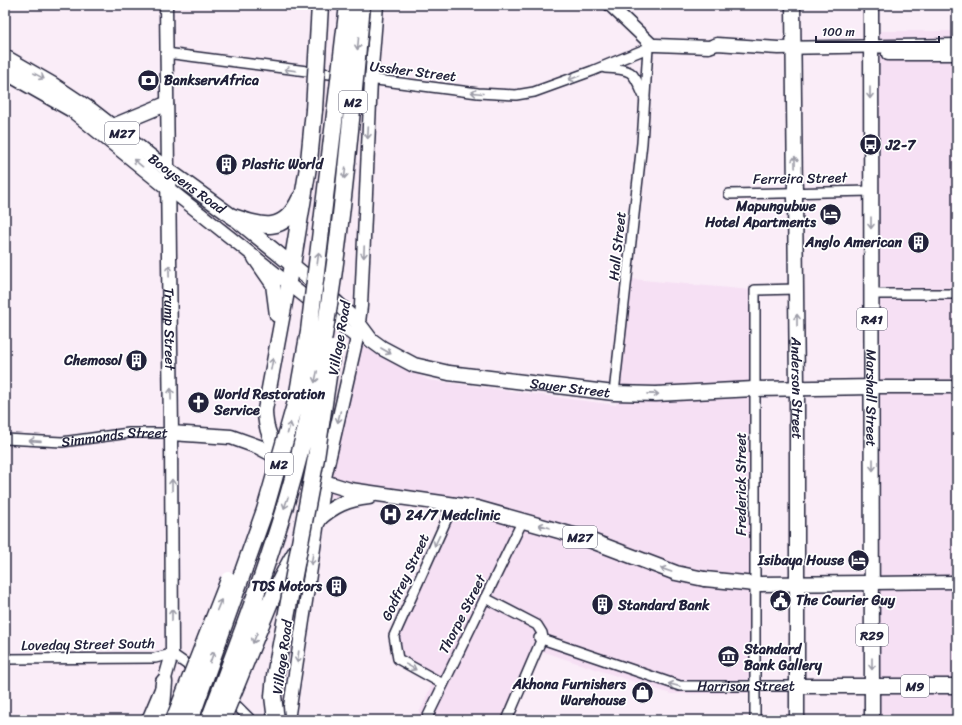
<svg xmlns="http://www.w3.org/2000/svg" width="962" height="725" viewBox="0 0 962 725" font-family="Sriracha,sans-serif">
  <rect width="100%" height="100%" fill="#faedf8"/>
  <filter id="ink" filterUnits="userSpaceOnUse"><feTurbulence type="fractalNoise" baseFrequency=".025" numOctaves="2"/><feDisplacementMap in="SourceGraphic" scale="8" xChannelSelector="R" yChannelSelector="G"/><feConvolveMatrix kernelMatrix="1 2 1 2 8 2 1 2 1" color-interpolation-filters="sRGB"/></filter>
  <g filter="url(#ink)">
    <!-- built -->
    <path fill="#f6e0f4" d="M879 31H957V720H877Z
      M632 279 751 290 752 693 671 694 532 648 502 720H416L433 682 394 663 391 636 449 511 326 496 362 344 428 380 616 405Z"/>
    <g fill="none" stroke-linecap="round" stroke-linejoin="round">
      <defs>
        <g id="street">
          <path d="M166 53 478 93 516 95 534 92 592 71 648 48"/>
          <path d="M605 68C636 69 633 73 645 99"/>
          <path d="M729 194 871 191"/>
          <path d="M871 294H957"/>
          <path d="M614 393 642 143 648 48 652 45"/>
          <path id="s1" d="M5 439 62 442 129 433H171"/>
          <path d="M485 598 537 625 542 633 543 638"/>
          <path id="s2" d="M539 638 680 686H797"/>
          <path d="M5 659 155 658 172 654 215 684 251 720"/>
          <path d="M443 684 398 659 394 636 453 505"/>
          <path d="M426 720 523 520"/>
          <path d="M507 720 540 643 543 638"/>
          <path d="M755 720V290L796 289"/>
        </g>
        <path id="secondary" d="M166 5 168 170
          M610 5 652 45H656L709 47 717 44 778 48 957 45
          M888 54H957
          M168 188 357 338
          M873 387H957
          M872 583 957 582
          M148 720 164 682 172 654 171 433
          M288 720 324 482 357 338 361 306 371 80 377 5"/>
        <g id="primary">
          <path id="s3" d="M793 5 797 387V720"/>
          <path id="s4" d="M871 5 872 720"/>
          <path id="s5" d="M5 57 52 84 91 110 168 170 233 217 323 290 359 324 371 340 382 348 414 365 449 373 614 393 656 394 754 389 873 387"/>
          <path d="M5 72 72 110 168 188"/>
          <path d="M113 126 166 104"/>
          <path id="s6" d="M168 170 171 433 231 437 259 447 324 482 350 490 477 508 584 538 676 573 704 579"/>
          <path d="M255 258 273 284 277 315"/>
          <path d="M284 458C271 444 265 429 265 410L292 265"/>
          <path d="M318 520C333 506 348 499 369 497"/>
          <path d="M705 579 755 584 872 583"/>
          <path d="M797 686H957"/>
        </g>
        <path id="highway" d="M233 217C263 227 284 234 300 199
          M292 265 309 161 314 110
          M270 602C284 573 298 545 318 520
          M161 720 164 682"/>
      </defs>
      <!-- street casing -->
      <use href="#street" stroke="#22223b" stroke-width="12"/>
      <!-- secondary casing -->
      <use href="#secondary" stroke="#22223b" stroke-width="15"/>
      <!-- primary casing -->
      <use href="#primary" stroke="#22223b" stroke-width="17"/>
      <!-- highway casing -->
      <use href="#highway" stroke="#22223b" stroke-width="19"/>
      <!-- street -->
      <use href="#street" stroke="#fff" stroke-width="9"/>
      <!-- secondary -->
      <use href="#secondary" stroke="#fff" stroke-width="12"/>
      <!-- primary -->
      <use href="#primary" stroke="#fff" stroke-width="14"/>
      <!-- highway -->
      <use href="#highway" stroke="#fff" stroke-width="16"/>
      <defs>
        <path id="highway-bridge" d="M314 110 320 5
          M174 720 229 580
          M190 720 265 510 297 398 309 331 348 5
          M209 720C244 628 280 535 303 440 337 298 348 150 362 5
          M222 720 270 602
          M276 720 273 696 275 676 316 458 332 349"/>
      </defs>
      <!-- highway-bridge casing -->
      <use href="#highway-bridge" stroke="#22223b" stroke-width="19" stroke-linecap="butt"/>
      <!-- highway-bridge -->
      <use href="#highway-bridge" stroke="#fff" stroke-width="16"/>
    </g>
    <!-- one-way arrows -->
    <defs><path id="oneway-shaft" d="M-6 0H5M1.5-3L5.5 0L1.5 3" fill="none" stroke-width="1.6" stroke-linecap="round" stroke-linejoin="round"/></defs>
    <g stroke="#9c9ca7">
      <use href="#oneway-shaft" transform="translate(358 44) rotate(95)"/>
      <use href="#oneway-shaft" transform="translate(290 70) rotate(-173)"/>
      <use href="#oneway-shaft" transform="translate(39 76) rotate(29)"/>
      <use href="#oneway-shaft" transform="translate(574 78) rotate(159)"/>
      <use href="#oneway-shaft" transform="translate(477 93) rotate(-175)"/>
      <use href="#oneway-shaft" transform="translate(870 93) rotate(90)"/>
      <use href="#oneway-shaft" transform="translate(368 133) rotate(93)"/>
      <use href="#oneway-shaft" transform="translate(795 162) rotate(-91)"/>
      <use href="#oneway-shaft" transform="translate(138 163) rotate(-141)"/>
      <use href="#oneway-shaft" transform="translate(345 173) rotate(96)"/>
      <use href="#oneway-shaft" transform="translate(871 223) rotate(90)"/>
      <use href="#oneway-shaft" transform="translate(364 252) rotate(92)"/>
      <use href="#oneway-shaft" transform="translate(318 258) rotate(-83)"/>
      <use href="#oneway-shaft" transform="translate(169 271) rotate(-91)"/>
      <use href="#oneway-shaft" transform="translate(797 320) rotate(-90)"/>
      <use href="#oneway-shaft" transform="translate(386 351) rotate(30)"/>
      <use href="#oneway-shaft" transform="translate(272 364) rotate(-79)"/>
      <use href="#oneway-shaft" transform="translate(316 377) rotate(102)"/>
      <use href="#oneway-shaft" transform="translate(171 394) rotate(-91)"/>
      <use href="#oneway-shaft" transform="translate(653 394) rotate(1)"/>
      <use href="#oneway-shaft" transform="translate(339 417) rotate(103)"/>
      <use href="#oneway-shaft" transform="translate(289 428) rotate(-75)"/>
      <use href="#oneway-shaft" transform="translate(35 441) rotate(-176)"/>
      <use href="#oneway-shaft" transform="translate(873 465) rotate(90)"/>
      <use href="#oneway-shaft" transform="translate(172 485) rotate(-90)"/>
      <use href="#oneway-shaft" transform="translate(286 503) rotate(109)"/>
      <use href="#oneway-shaft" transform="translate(544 526) rotate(-164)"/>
      <use href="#oneway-shaft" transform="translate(437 541) rotate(115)"/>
      <use href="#oneway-shaft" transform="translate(312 559) rotate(99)"/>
      <use href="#oneway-shaft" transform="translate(666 570) rotate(-161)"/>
      <use href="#oneway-shaft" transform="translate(219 605) rotate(-68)"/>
      <use href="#oneway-shaft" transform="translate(172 615) rotate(-90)"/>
      <use href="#oneway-shaft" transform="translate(255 638) rotate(112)"/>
      <use href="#oneway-shaft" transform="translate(212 657) rotate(-70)"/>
      <use href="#oneway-shaft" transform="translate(298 657) rotate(97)"/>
      <use href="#oneway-shaft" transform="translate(872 664) rotate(90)"/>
      <use href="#oneway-shaft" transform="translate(411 667) rotate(29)"/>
      <use href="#oneway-shaft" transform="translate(674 685) rotate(-166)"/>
    </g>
  </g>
  <!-- icons -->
  <defs>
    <symbol id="bank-disc" viewBox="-11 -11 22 22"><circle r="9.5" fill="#22223b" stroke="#fff"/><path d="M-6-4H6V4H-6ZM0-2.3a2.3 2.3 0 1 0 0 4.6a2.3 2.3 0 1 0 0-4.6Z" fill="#fff"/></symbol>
    <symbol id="bus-disc" viewBox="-11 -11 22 22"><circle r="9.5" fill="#22223b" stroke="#fff"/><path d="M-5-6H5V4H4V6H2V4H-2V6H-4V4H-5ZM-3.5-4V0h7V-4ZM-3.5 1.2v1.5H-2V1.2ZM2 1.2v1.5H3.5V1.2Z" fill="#fff"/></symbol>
    <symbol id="building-disc" viewBox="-11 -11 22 22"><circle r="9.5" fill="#22223b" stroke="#fff"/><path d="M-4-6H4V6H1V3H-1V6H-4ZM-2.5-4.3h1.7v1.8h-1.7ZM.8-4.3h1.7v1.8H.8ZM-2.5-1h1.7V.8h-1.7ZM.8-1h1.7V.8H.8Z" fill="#fff"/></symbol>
    <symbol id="hotel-disc" viewBox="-11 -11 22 22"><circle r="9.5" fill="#22223b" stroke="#fff"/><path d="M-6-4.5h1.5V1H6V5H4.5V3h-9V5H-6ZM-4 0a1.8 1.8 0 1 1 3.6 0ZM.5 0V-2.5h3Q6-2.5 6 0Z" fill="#fff"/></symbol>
    <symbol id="church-disc" viewBox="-11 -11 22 22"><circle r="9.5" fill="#22223b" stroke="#fff"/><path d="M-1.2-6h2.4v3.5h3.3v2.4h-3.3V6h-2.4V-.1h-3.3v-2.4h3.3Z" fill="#fff"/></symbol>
    <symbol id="hospital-disc" viewBox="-11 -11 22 22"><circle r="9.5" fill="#22223b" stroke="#fff"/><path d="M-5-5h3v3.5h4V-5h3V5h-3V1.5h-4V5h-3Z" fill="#fff"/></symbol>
    <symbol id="civic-disc" viewBox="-11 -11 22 22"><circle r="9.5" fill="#22223b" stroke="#fff"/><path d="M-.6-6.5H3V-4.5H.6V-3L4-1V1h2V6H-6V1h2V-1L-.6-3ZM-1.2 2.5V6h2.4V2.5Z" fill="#fff"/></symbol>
    <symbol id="museum-disc" viewBox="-11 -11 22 22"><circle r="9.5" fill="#22223b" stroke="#fff"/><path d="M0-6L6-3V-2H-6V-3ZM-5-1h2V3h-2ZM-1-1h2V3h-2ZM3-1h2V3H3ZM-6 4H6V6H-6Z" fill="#fff"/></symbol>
    <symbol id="shop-disc" viewBox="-11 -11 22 22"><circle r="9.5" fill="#22223b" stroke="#fff"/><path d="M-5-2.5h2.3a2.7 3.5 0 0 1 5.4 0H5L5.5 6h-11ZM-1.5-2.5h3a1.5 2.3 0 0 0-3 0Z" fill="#fff"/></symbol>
  </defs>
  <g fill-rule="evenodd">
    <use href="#bank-disc" x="136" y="68" width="25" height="25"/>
    <use href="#bus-disc" x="858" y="132" width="25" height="25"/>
    <use href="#building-disc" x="214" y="152" width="25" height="25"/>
    <use href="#hotel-disc" x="818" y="202" width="25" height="25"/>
    <use href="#building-disc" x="906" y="230" width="25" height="25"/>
    <use href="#building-disc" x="124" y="348" width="25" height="25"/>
    <use href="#church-disc" x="186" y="390" width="25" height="25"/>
    <use href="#hospital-disc" x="378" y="502" width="25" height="25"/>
    <use href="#hotel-disc" x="846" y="548" width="25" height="25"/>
    <use href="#building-disc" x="324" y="574" width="25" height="25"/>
    <use href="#civic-disc" x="768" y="588" width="25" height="25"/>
    <use href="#building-disc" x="590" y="592" width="25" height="25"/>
    <use href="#museum-disc" x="716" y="644" width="25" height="25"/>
    <use href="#shop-disc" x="630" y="680" width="25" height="25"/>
  </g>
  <g text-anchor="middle" stroke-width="3.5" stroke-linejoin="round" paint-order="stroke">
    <!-- shield labels -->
    <g fill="#fff" stroke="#646476" stroke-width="1">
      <rect x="339" y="91" width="28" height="22" rx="3"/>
      <rect x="105" y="122" width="34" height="22" rx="3"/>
      <rect x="857" y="308" width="30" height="22" rx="3"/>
      <rect x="265" y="453" width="28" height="22" rx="3"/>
      <rect x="563" y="526" width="34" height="22" rx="3"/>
      <rect x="856" y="624" width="32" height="22" rx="3"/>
      <rect x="901" y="675" width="28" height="22" rx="3"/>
    </g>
    <g font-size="13" font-weight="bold" fill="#22223b">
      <text x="353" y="107">M2</text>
      <text x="122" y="138">M27</text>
      <text x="872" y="324">R41</text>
      <text x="279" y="469">M2</text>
      <text x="580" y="542">M27</text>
      <text x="872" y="640">R29</text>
      <text x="915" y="691">M9</text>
    </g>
    <!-- street labels -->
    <g font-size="14" fill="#22223b" stroke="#fff">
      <text transform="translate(413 71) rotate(7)" y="5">Ussher Street</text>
      <text transform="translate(800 178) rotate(-1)" y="5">Ferreira Street</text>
      <text dy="5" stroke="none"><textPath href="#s5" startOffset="222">Booysens Road</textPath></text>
      <text transform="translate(617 246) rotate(-84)" y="5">Hall Street</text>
      <text dy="5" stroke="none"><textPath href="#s6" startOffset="159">Trump Street</textPath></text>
      <text transform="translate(339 338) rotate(-80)" y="5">Village Road</text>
      <text dy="5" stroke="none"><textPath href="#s5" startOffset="672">Sauer Street</textPath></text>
      <text dy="5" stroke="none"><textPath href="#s3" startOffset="383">Anderson Street</textPath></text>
      <text dy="5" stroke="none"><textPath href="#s4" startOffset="393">Marshall Street</textPath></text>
      <text dy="5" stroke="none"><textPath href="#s1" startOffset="110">Simmonds Street</textPath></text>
      <text transform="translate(741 484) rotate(-90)" y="5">Frederick Street</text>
      <text transform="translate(405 577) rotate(-65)" y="5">Godfrey Street</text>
      <text transform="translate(462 614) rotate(-63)" y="5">Thorpe Street</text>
      <text transform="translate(88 644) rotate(-1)" y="5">Loveday Street South</text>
      <text transform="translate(282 657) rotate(-82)" y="5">Village Road</text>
      <text dy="5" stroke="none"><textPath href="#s2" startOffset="215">Harrison Street</textPath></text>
    </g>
    <!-- poi labels -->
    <g font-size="14" font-weight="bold" fill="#22223b" stroke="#fff" text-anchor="start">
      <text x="164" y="85">BankservAfrica</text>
      <text x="886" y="150">J2-7</text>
      <text x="242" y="169">Plastic World</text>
      <text x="816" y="211" text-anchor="end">Mapungubwe<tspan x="816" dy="16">Hotel Apartments</tspan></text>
      <text x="902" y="247" text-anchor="end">Anglo American</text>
      <text x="122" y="365" text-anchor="end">Chemosol</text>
      <text x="214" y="399">World Restoration<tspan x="214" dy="16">Service</tspan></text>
      <text x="406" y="520">24/7 Medclinic</text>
      <text x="844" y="565" text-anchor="end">Isibaya House</text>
      <text x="322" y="591" text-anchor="end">TDS Motors</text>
      <text x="796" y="605">The Courier Guy</text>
      <text x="618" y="610">Standard Bank</text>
      <text x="744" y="654">Standard<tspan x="744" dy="16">Bank Gallery</tspan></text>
      <text x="626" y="689" text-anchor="end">Akhona Furnishers<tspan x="626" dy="16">Warehouse</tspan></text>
    </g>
  </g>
  <!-- margin -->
  <rect width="962" height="725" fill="none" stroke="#fff" stroke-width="20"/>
  <rect x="10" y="10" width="942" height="705" fill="none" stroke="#22223b" stroke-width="1.5" filter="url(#ink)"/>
  <!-- scale -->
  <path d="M816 36v6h123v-6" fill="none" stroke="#22223b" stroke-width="2"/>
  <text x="822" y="36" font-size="12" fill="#22223b" stroke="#ffffff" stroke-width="3" paint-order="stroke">100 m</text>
</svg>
